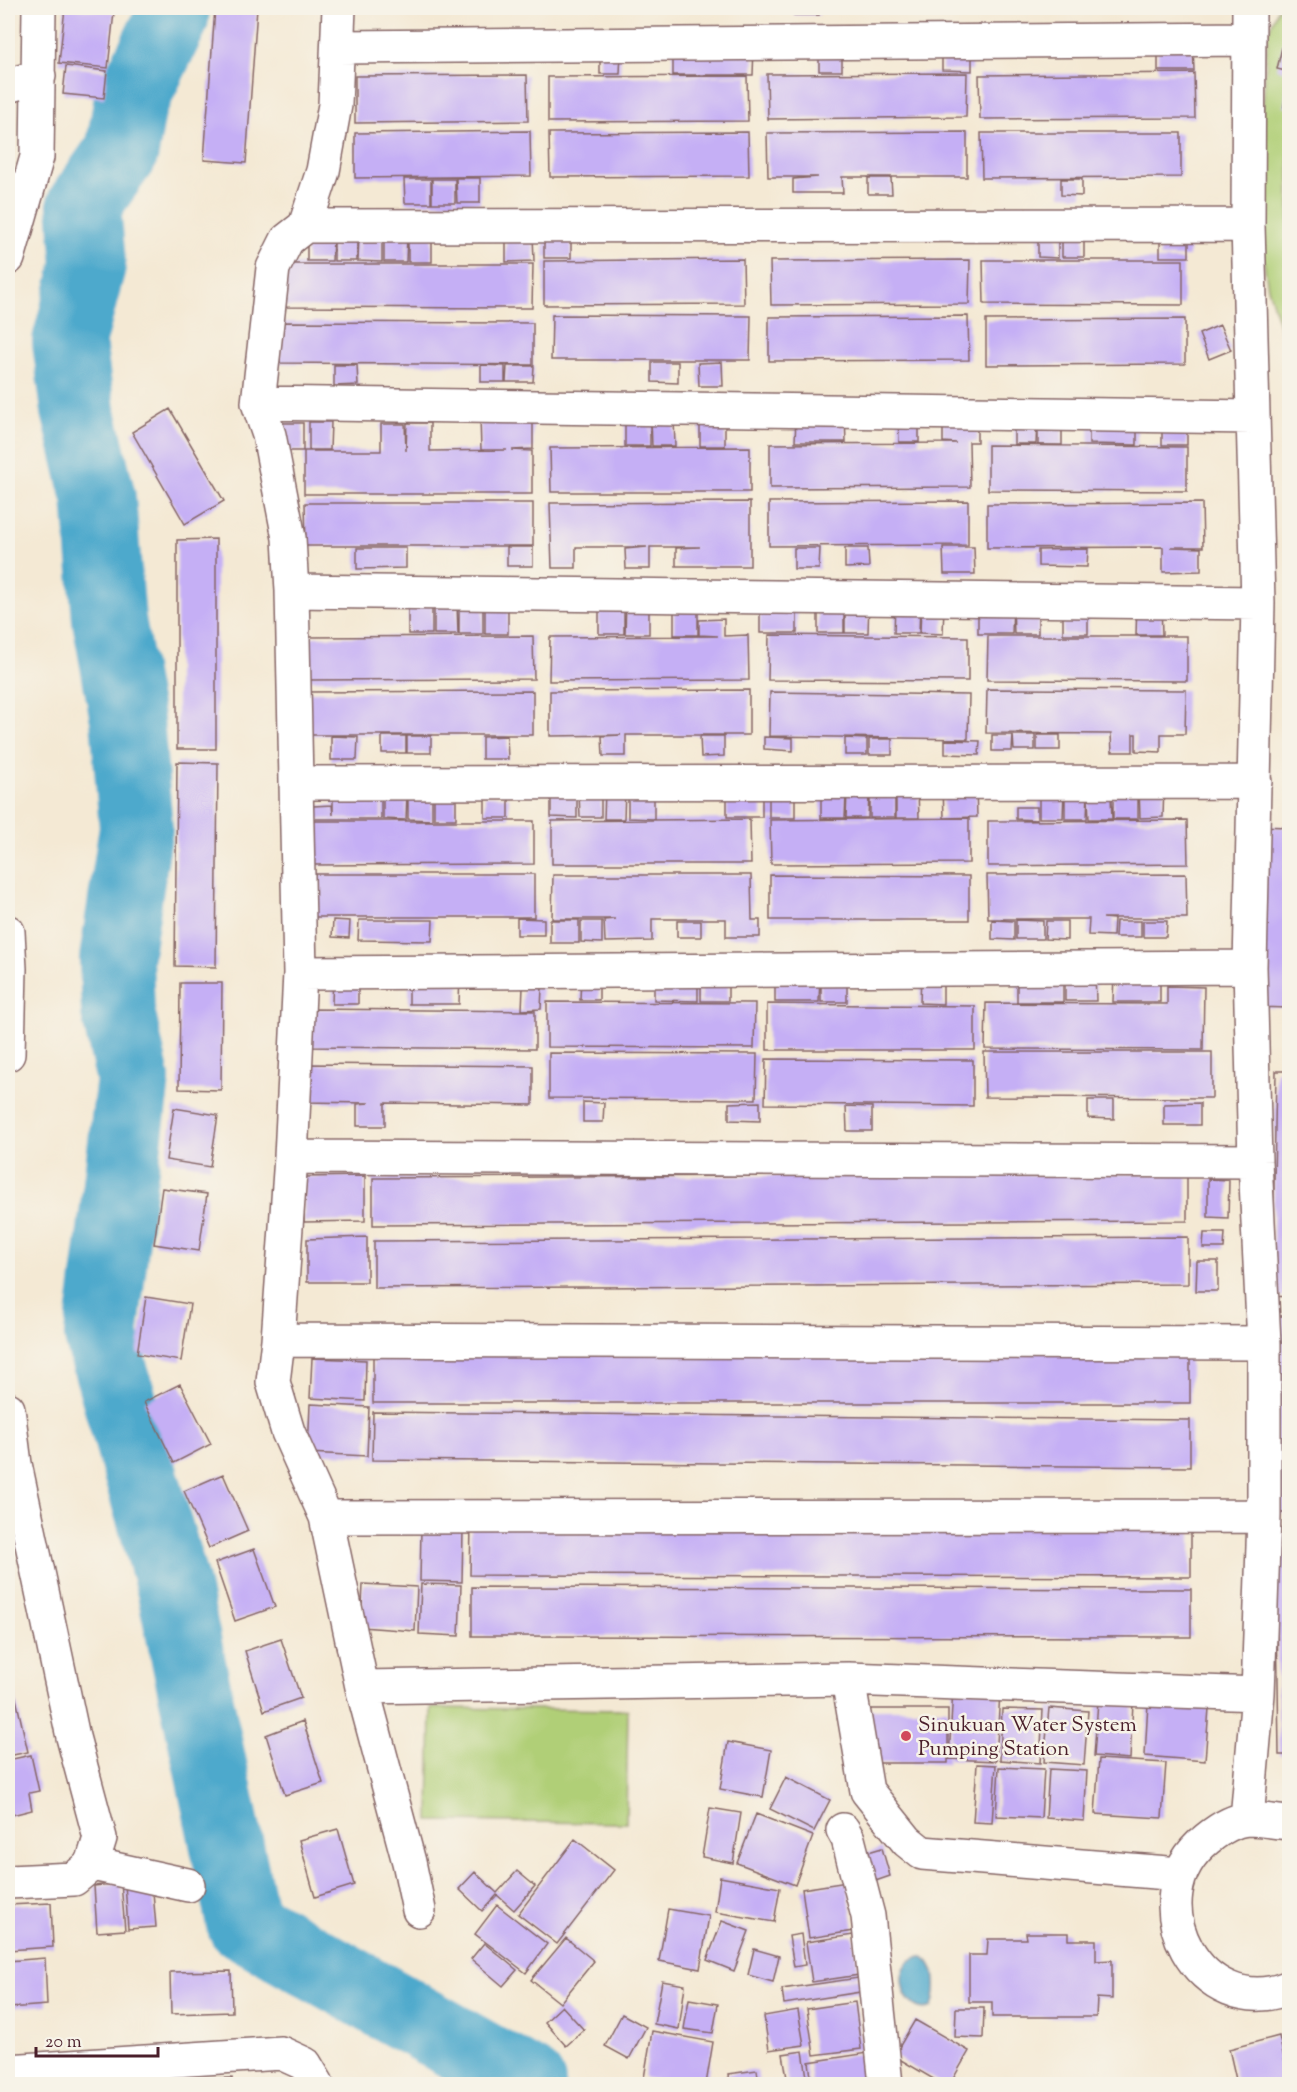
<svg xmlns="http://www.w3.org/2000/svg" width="1297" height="2092" viewBox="0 0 1297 2092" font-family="'Sorts Mill Goudy',serif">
  <rect width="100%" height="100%" fill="#f7f3e8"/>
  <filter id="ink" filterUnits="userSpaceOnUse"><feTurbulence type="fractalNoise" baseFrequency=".0167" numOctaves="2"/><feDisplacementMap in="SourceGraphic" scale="12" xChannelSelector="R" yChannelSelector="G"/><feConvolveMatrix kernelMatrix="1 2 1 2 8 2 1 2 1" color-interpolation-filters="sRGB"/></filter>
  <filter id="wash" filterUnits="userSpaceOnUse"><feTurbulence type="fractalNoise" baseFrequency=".008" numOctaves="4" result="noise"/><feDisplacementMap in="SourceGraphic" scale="24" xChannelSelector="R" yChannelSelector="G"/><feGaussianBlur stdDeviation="1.35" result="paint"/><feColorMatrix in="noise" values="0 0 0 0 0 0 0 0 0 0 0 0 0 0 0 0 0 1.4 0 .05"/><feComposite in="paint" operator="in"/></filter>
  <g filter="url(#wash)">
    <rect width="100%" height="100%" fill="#f4e9d4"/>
    <!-- green -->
    <path fill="#b0cf77" stroke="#7d7751" stroke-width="1.5" d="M1278 8H1289V357L1268 288 1256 211 1268 33Z
      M431 1708 628 1710 626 1823 429 1821Z"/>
    <!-- water -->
    <path fill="#4ea9cc" stroke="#4c647c" stroke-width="1.5" d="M921 1956C938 1963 937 1991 932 2007 904 2019 887 1962 921 1956Z"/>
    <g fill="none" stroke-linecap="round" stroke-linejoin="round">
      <!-- river -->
      <path stroke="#4ea9cc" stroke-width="74" d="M173 8 172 18 130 104 122 151 84 205 89 265 69 342 78 410 99 498 109 620 127 719 136 828 116 959 118 1012 133 1079 101 1335 173 1587 243 1923 529 2084"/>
    </g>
    <g id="blocks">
      <!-- building -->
      <path fill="#c5aff5" d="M65 8 114 12 108 68 59 63Z
        M215 8H257L246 163 204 160Z
        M793 8H819V15H794Z
        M1286 30 1290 31V72L1277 69Z
        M942 45H972V71L942 70Z
        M1158 45H1193L1194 71H1158Z
        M819 46H842V71H819Z
        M754 48 753 75H673V49Z
        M600 50 621 51 620 74H600Z
        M66 66 107 71 104 98 63 94Z
        M967 73 966 117 768 119 767 74Z
        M1194 73 1195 118 980 119 979 75Z
        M527 75 528 121 355 123V76Z
        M747 76 748 121 548 122V77Z
        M1287 84H1290V108L1284 107Z
        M530 131 531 176 355 178V133Z
        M748 132 749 176 550 177 549 133Z
        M967 132V177H842L843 193H793V179L818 177H768L767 133Z
        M981 133H1181V177L982 178Z
        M456 178H480V203H457Z
        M868 178H891L892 194H868Z
        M404 179H431V203H405Z
        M432 179H455V203H432Z
        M1061 179H1082V196L1061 195Z
        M1160 230 1189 231V257H1160Z
        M1062 231H1084V257H1062Z
        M1038 232H1058V258L1038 257Z
        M384 235H407L406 262H384Z
        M408 235H432V262H408Z
        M533 235 534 261 506 262V236Z
        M307 236 333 237 332 261H307Z
        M334 236 357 237V261H334Z
        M359 236H382V262L358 261Z
        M544 238 571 239V258H544Z
        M743 259 744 304 544 305V261Z
        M970 260 969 304 771 305 770 261Z
        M983 260H1183V305L984 304Z
        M281 264H533L532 308 280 307Z
        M552 315 751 316 750 360H551Z
        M968 316 969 360 769 361V317Z
        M1185 319V364L986 365V320Z
        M281 322 533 323V365L280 363Z
        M1220 325 1231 350 1209 359 1199 334Z
        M652 362H678V383L652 382Z
        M722 362 723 386H699L698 363Z
        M334 365H357L358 385 334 386Z
        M481 365 505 366V382H481Z
        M507 366H534L533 382H506Z
        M170 409 224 501 185 524 132 432Z
        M700 414H725V446H700Z
        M480 417H533V449L512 450 532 451V494H304V451H381V424H405L406 451 407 423H430V451L507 450H481Z
        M898 417H919V442H899Z
        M943 417H977V442H969L970 487 770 488V444L956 443 943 442Z
        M796 418H845L846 442H795Z
        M625 419H650V446H625Z
        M651 419H674L675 446H652Z
        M1014 419 1037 420 1036 444H1014Z
        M1089 419H1137V445L1089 444Z
        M1038 420H1062V445H1038Z
        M309 422H331L330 450H309Z
        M278 423H303V451H277Z
        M1162 430H1187V445H1162Z
        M988 445 1187 447V491L988 490Z
        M750 447V492H551L550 448Z
        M968 501V545L769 546V502Z
        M750 502V566H676V548L700 547H650V569H626L625 549 647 547H576V568H552L550 503Z
        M305 503H533V546H306Z
        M1202 503 1203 547H1171L1201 548V571L1163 572V547L987 548V504Z
        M216 539V749H177V540Z
        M507 547H533V566H507Z
        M943 547H974L975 574H944Z
        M357 548H406V568L357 569Z
        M794 548H820L819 569H794Z
        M845 548H868L869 567 845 568Z
        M1088 549 1087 567 1038 566V550Z
        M818 601 844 602V633H818Z
        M845 601 869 602 868 633H845Z
        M978 601H1013L1012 634H978Z
        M1013 601H1038V634H1014Z
        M599 603H624V634H599Z
        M626 603H649V634H625Z
        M674 603H698V635H674Z
        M1137 603H1161L1162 635H1136Z
        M459 604H483V634H459Z
        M485 604H508V634H485Z
        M408 605H432V634H408Z
        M434 605H457L458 634H434Z
        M760 605H797V633H760Z
        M895 605H920L919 633H894Z
        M921 605 944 606 943 634 920 633Z
        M1063 605H1088V634H1063Z
        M724 619V636L748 635 749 680 549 681 550 637 718 636 699 635V620Z
        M769 635 968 637V681L768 680Z
        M533 636 534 679 306 680V637Z
        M988 636H1187V681L987 680Z
        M987 689 1186 690 1185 734H1161V752L1136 751V734H1133V752H1112L1111 734 986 733Z
        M749 690V735H626V756H603L602 736 621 735 550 736V691Z
        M533 691V735H306L305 692Z
        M770 692 969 695 968 739 769 736Z
        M992 735H1013L1012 751H992Z
        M1013 735H1035V750H1014Z
        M1037 735H1060V750H1037Z
        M331 736 358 737 357 760H331Z
        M382 736H406V753H382Z
        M407 736H431V753H407Z
        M507 736 508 759H482V737Z
        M700 736H724V756L701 757Z
        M764 737 793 738V751L764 749Z
        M845 738 867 739V755H845Z
        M869 739H892V755H869Z
        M945 740 980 741 979 755 945 754Z
        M177 762 218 763 216 967 175 966Z
        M1139 785H1164L1163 817 1140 818Z
        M976 786 977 817 944 818 943 787Z
        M727 789H762V817H727Z
        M605 790H625L624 819H604Z
        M918 790 919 818H896V791Z
        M1039 790H1064L1063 818H1039Z
        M1065 790H1088L1087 819H1065Z
        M1113 790H1138V819H1113Z
        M628 791H654V819L628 818Z
        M769 791H795V818H769Z
        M579 792H601V817H580Z
        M333 793H381V819H313V806L332 805 333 815Z
        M383 793H407L406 820 383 819Z
        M432 793V820L408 819V794Z
        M434 793H456V819H434Z
        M551 793H577V818L551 817Z
        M846 793 845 818H821V794Z
        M847 793H869L868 818H846Z
        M870 793H895V818H870Z
        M485 796 509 797V818H485Z
        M1111 797 1112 819H1089L1088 798Z
        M1016 807H1037V820L1016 819Z
        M969 818V863L771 864 770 820Z
        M750 819 751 864H552V821Z
        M1187 820 1188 864 988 866V821Z
        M307 821H534V864L307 865Z
        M1257 826 1290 827V1008L1254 1007Z
        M307 874H534V917H307Z
        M1186 874 1187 918H1103L1114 919 1113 936 1088 935 1089 919H988L987 875Z
        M553 875H751L752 920H760V937H726V919H652V941L605 942 604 920 615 919H552Z
        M770 875 969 876V920H770Z
        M517 918 544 919V935H517Z
        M333 920 350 921 349 938 332 937Z
        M359 920H433L432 941 358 940Z
        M550 920H579V943H550Z
        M992 920 1014 921V940L992 939Z
        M1016 920 1043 921V939H1016Z
        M581 921H602V943L581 942Z
        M677 921H701V937H677Z
        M1046 921H1067V940L1045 939Z
        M1116 921H1141V937H1115Z
        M1143 921H1167L1166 937H1143Z
        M1095 969 1096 1001H1065V970Z
        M409 973H460L459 1004H409Z
        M775 973H820L819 1002H775Z
        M821 973H847V1002H821Z
        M1017 973H1063V1002H1017Z
        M1114 973H1160V1002H1113Z
        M599 974V1000H580L581 975Z
        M333 975H358V1004H332Z
        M921 975H943V1004L920 1003Z
        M654 979H698V1001L654 1000Z
        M701 979H728V1001H701Z
        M180 983H222L221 1090 179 1089Z
        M1167 986 1204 987 1203 1050 985 1049 986 1003 1167 1004Z
        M523 987 542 988 541 1009 522 1010Z
        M547 1002 755 1003 754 1048 547 1047Z
        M767 1004 975 1006V1050H767Z
        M306 1009 535 1011V1049L307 1047Z
        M984 1052H1212V1098L985 1097Z
        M549 1053 757 1054 756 1099 549 1098Z
        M766 1059 973 1060V1106L765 1104Z
        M305 1064 533 1066V1105L385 1103V1126H357V1104L369 1103 304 1102Z
        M1276 1071H1290V1297L1272 1296Z
        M1088 1100H1114V1119L1088 1118Z
        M583 1102 604 1103 603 1122H583Z
        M760 1102V1121L729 1120V1103Z
        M1200 1103V1125H1164V1104Z
        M846 1106 872 1107V1131H847Z
        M174 1108 218 1115 210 1167 166 1160Z
        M1187 1174V1221L373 1225V1178Z
        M365 1176V1221L304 1222V1177Z
        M1208 1179 1229 1180 1228 1218 1208 1217Z
        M162 1188 207 1194 199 1251 154 1244Z
        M1204 1233H1225L1224 1248H1203Z
        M367 1237V1282H307V1239Z
        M1188 1237V1284L374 1288V1241Z
        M1197 1261H1218V1291H1196Z
        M146 1297 190 1304 181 1361 137 1354Z
        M1275 1316H1290V1513H1276Z
        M373 1350 1190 1351V1403H373Z
        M312 1358 366 1360 365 1401 310 1398Z
        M180 1384 211 1444 174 1463 144 1402Z
        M310 1404 369 1407 367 1456 308 1453Z
        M373 1412 1190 1420V1467L372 1460Z
        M223 1474 248 1531 209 1548 184 1491Z
        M471 1525 1191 1528V1577L470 1575Z
        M421 1528 463 1529 462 1582 420 1581Z
        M1276 1536H1290V1755H1279Z
        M254 1549 275 1607 235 1621 215 1563Z
        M363 1584 417 1587 415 1631 361 1627Z
        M421 1584 461 1585 459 1636 419 1634Z
        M472 1587 1191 1589V1637L472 1636Z
        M281 1639 301 1698 264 1711 245 1651Z
        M8 1663 28 1752 8 1756Z
        M953 1689 1000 1692 996 1761 949 1759Z
        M1098 1701 1133 1703 1130 1759 1094 1756Z
        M1148 1703 1209 1708 1205 1761 1145 1756Z
        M1049 1708 1088 1711 1084 1765 1044 1762Z
        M864 1709H948V1763H863Z
        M1002 1709 1043 1710 1040 1763 1000 1760Z
        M303 1721 323 1783 285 1795 266 1735Z
        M728 1742 771 1750 763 1797 720 1789Z
        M31 1755 39 1791 29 1793 32 1810 8 1816V1760Z
        M1099 1759 1166 1763 1162 1818 1095 1814Z
        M977 1764 996 1765 992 1823 973 1822Z
        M999 1767 1044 1769 1041 1818 996 1816Z
        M1049 1769 1087 1771 1084 1821 1046 1818Z
        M786 1777 830 1800 814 1831 770 1809Z
        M710 1808 741 1813 733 1863 702 1857Z
        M756 1814 813 1836 795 1885 737 1863Z
        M338 1829 354 1885 315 1897 299 1840Z
        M575 1839 614 1870 557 1944 518 1914Z
        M882 1848 890 1876 864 1885 855 1856Z
        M517 1871 535 1886 514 1910 497 1895 482 1911 459 1889 475 1872 497 1893Z
        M720 1877 780 1888 774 1922 715 1912Z
        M152 1880 156 1927 128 1929 125 1883Z
        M847 1882 854 1931 809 1938 802 1889Z
        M121 1883 125 1930 97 1932 94 1886Z
        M51 1903 53 1947 8 1950V1905Z
        M497 1905 547 1944 526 1973 475 1934Z
        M668 1909 709 1916 700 1969 659 1961Z
        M722 1921 749 1931 734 1971 707 1960Z
        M1026 1933H1068V1940H1096V1961L1112 1960V1999L1097 1998 1096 2017H992V2002H969V1955H987L988 1939H1027Z
        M801 1934 805 1965 794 1967 789 1936Z
        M853 1935 859 1975 812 1982 806 1942Z
        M566 1938 594 1961 560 2003 531 1980Z
        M484 1943 517 1970 503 1986 471 1959Z
        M754 1949 779 1956 773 1982 748 1975Z
        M45 1958 47 2005 9 2008 8 1961Z
        M231 1971 232 2012 171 2014 170 1972Z
        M858 1978 860 1992 784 2004 782 1989Z
        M662 1981 685 1985 679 2029 654 2024Z
        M689 1999 718 2004 713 2033 684 2029Z
        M855 2002 861 2049 814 2055 807 2009Z
        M562 2006 584 2030 566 2046 545 2022Z
        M956 2008H984L983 2038 955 2037Z
        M798 2010 804 2045 769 2050 764 2016Z
        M622 2014 646 2027 629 2059 605 2046Z
        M915 2020 969 2051 950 2084H942L894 2056Z
        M652 2031 713 2042 706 2084H683L644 2078Z
        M1279 2036 1290 2084H1237L1229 2049Z
        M803 2051 808 2084H788L783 2054Z
        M868 2053 873 2084H812L809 2062Z
        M757 2070 759 2084H729L728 2074Z
        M232 2078V2084H191V2079Z"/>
    </g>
  </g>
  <g filter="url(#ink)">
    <use href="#blocks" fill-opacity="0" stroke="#866666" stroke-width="1.5"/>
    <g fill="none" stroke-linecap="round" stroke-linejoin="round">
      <defs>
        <path id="street" d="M339 8 335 105 323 171 305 226 287 240 273 268 258 403 269 435 289 538 292 591 300 973 291 1157 278 1340 273 1382 288 1432 326 1517 362 1687 409 1862 419 1910
          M338 47 1249 39
          M8 86 39 76
          M305 226 1248 225
          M8 258 37 157 39 8
          M258 403 1253 417
          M292 591 1258 603
          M296 783 1255 782
          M8 932 10 969 8 1054
          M300 973 1250 967
          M291 1157 1255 1161
          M278 1340 1264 1343
          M8 1409 15 1464 73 1737 100 1838 92 1864 74 1879 8 1882
          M326 1517 1264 1516
          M848 1679 867 1791 907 1841 922 1853 1180 1874
          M362 1687 848 1679 1258 1694
          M1247 1819 1258 1694 1264 1516V1343L1255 1161 1250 967 1258 603 1248 225 1249 8
          M1290 1823C1276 1822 1261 1819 1248 1819 1234 1820 1218 1830 1207 1839 1132 1899 1201 2025 1290 1987
          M843 1830 848 1839 868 1916 886 2084
          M92 1864 188 1885
          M8 2071 281 2053 305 2064 317 2084"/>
      </defs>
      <!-- street casing -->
      <use href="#street" stroke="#866666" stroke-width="36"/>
      <!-- street -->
      <use href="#street" stroke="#fff" stroke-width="33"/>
    </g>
  </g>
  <!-- markers -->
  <circle fill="#d1495b" stroke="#f7f3e8" stroke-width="2" cx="906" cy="1736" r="6"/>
  <g text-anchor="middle" stroke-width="5" stroke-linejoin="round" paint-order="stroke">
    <!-- poi labels -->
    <g font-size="21" fill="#4a1f2b" stroke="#f7f3e8" text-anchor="start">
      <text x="918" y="1731">Sinukuan Water System<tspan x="918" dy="24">Pumping Station</tspan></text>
    </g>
  </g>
  <!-- margin -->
  <rect width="1297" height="2092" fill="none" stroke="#f7f3e8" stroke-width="30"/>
  <!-- scale -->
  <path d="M36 2047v9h122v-9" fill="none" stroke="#4a1f2b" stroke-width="3"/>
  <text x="45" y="2047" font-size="18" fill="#4a1f2b" stroke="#f7f3e8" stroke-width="4.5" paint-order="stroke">20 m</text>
</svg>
